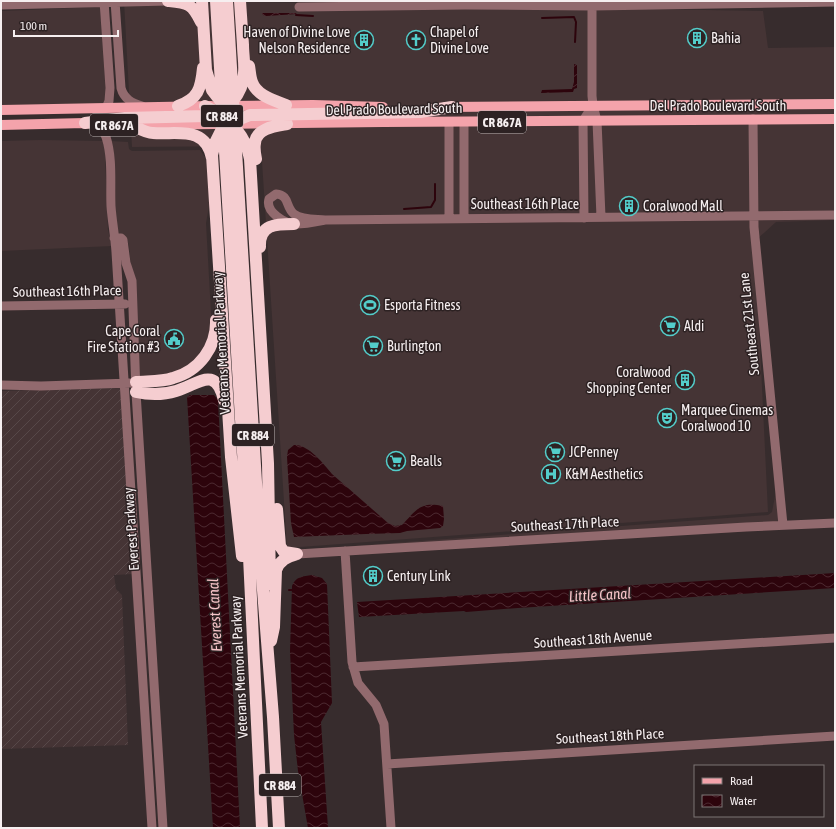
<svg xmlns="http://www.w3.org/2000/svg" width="836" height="829" viewBox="0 0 836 829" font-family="'Asap Condensed',sans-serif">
  <defs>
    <pattern id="industrial-furrows" width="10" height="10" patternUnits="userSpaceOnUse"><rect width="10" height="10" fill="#453435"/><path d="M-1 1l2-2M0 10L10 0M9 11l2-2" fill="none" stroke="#574849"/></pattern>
    <pattern id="water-waves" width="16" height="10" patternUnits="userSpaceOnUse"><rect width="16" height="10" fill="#2d040c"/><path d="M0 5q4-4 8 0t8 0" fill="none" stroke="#4c2930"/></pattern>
  </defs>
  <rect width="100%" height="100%" fill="#372c2d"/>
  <!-- built -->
  <path fill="#453435" d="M124 1H194L763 11 768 48 835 47V220L776 222 755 241 768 512 287 548 261 146 132 147Z
    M100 7 106 96 104 104 1 105V11Z
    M40 140 103 141 105 154 108 230 112 246 1 251V141Z
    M111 141 128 142 129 149 132 151 200 150 207 160 210 201 206 223 212 331 200 357 173 375 140 378 129 246 127 239 117 234Z
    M778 481 781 525 775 530 553 541 299 550 768 515 772 512Z"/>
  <!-- industrial -->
  <path fill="url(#industrial-furrows)" d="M121 388 133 574 114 575 116 589 122 595 128 745 1 749V391Z"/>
  <!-- water -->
  <path fill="url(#water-waves)" d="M262 13H295L297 14 266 16 263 15Z
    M574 64 577 65V88L574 89 573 92 541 93 542 90 572 89 574 82Z
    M190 395H214L218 400 240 828H213L187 397Z
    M294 445C308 444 324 464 332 474L388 523 395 526 402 525C416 511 419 501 443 506L444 519 443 526 440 528 407 531 400 533 366 534 294 537 291 523 287 457 288 450Z
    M835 573V588L518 608 466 612 464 611 359 617 357 602Z
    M312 575 322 578 327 584 332 703 321 722 328 828H308L298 771 294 735 290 651 292 586C295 577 303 576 312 575Z"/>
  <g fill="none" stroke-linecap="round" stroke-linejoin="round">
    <!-- stream -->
    <path stroke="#2d040c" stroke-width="2" d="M296 15 313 16
      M542 18 574 17 576 22 575 42
      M404 209 431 207 435 200V184
      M289 590H292"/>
    <!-- minor -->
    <path stroke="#926a6e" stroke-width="9" d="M104 1 110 88 109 101 106 108
      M115 1 121 88C124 99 132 103 142 106
      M1 5 168 1
      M592 6V96L593 105 597 121 601 217
      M299 7 465 5 592 6 835 2
      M753 119 754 227 783 525
      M95 123C100 127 104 131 106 137 113 159 110 184 111 206 112 221 115 236 116 252L152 828
      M449 218V122
      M464 218V122
      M584 218 583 121 593 105
      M325 220C315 222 306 224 296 224 285 224 265 212 269 199L276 194C290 195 285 207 294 214 302 220 315 219 325 220L835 215
      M114 238H121L123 240 126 263 132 281 136 392 163 828
      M1 306 125 304
      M1 385 41 386 131 383
      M345 551 352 662 358 683 376 705 384 724 391 828
      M297 554 746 527 835 523
      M353 667 835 638
      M387 764 835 736"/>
    <!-- major -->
    <path stroke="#f4a3ab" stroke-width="10" d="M227 106 313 105 383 107
      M445 107 835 104
      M1 110 211 106
      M1 125 85 123 132 125 383 122 835 119"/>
    <!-- highway -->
    <path stroke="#f5cdd0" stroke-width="12" d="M168 1C188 3 192 3 201 22
      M202 1 206 70 212 90 222 103
      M216 1 248 536 262 828
      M227 1 261 565 273 717 279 828
      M249 66C250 71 250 77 252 82 257 96 274 100 286 105
      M178 106C198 99 201 89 203 68
      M205 106C227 117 246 134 250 159L268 463 270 584
      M85 123 125 118 206 116C227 113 243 94 244 73 245 64 243 54 243 45 242 30 241 16 240 1
      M132 125C138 128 146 133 153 133 177 135 205 125 212 158
      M256 159C255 154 254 148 255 143 256 128 276 126 287 124
      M260 247C259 224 276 224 294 224
      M136 382C148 381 162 382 173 378 199 371 217 347 216 320
      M136 392C150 395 163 395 176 391 198 385 215 364 224 400
      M277 509 280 546 284 552 297 554
      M242 556 231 457 212 155 215 143 221 131 230 123 250 115 420 112 452 107
      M271 641 274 627 276 570C280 560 287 557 297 554"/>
  </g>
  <!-- icons -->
  <defs>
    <symbol id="building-ring" viewBox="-11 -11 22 22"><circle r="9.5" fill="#2d2223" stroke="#53cdca" stroke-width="1.5"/><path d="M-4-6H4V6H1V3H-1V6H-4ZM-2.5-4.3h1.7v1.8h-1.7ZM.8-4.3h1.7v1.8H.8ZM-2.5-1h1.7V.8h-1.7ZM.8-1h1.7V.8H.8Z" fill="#53cdca"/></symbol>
    <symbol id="church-ring" viewBox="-11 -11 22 22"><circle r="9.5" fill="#2d2223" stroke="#53cdca" stroke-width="1.5"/><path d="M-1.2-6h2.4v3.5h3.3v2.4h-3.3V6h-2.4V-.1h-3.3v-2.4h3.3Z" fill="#53cdca"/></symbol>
    <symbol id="stadium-ring" viewBox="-11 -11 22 22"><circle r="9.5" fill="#2d2223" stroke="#53cdca" stroke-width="1.5"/><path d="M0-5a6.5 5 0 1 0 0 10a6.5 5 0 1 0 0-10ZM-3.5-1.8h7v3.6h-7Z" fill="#53cdca"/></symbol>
    <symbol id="supermarket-ring" viewBox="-11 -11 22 22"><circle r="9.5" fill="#2d2223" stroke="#53cdca" stroke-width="1.5"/><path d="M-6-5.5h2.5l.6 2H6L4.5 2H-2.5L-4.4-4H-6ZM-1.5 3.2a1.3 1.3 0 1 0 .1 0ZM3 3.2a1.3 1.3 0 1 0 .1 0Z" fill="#53cdca"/></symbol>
    <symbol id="civic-ring" viewBox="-11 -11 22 22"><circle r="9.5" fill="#2d2223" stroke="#53cdca" stroke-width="1.5"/><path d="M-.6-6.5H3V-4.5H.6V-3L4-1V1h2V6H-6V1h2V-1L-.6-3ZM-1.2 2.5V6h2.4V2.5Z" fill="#53cdca"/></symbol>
    <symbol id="theatre-ring" viewBox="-11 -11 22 22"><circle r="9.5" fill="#2d2223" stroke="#53cdca" stroke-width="1.5"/><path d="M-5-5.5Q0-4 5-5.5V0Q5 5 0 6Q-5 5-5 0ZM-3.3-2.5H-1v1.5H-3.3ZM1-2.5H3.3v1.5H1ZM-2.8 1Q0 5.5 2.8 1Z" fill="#53cdca"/></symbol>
    <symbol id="hospital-ring" viewBox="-11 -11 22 22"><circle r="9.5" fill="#2d2223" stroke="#53cdca" stroke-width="1.5"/><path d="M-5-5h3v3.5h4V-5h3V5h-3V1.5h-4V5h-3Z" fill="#53cdca"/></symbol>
  </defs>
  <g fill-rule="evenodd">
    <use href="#building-ring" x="686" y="27" width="22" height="22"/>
    <use href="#building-ring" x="353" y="29" width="22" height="22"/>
    <use href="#church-ring" x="405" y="29" width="22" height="22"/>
    <use href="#building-ring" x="618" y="195" width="22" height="22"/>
    <use href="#stadium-ring" x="359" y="294" width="22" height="22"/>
    <use href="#supermarket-ring" x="659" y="315" width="22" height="22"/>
    <use href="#civic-ring" x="163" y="328" width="22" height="22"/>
    <use href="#supermarket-ring" x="362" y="335" width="22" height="22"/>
    <use href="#building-ring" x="674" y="369" width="22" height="22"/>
    <use href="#theatre-ring" x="656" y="407" width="22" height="22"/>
    <use href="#supermarket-ring" x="544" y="441" width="22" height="22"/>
    <use href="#supermarket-ring" x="385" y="450" width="22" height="22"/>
    <use href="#hospital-ring" x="540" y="463" width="22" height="22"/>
    <use href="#building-ring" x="362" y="565" width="22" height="22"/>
  </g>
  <g text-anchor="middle" stroke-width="3" stroke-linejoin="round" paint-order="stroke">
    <!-- shield labels -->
    <g fill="#2d2223" stroke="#bab2b2" stroke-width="1">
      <rect x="201" y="105" width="42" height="22" rx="3"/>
      <rect x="478" y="111" width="48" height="22" rx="3"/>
      <rect x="90" y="114" width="48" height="22" rx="3"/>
      <rect x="232" y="424" width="42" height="22" rx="3"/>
      <rect x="259" y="774" width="42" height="22" rx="3"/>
    </g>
    <g font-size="13" font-weight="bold" fill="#f6eff0">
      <text x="222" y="121">CR 884</text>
      <text x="502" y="127">CR 867A</text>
      <text x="114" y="130">CR 867A</text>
      <text x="253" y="440">CR 884</text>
      <text x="280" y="790">CR 884</text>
    </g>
    <!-- poi labels -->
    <g font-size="14" fill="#f6eff0" stroke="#2d2223" text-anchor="start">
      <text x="350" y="37" text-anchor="end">Haven of Divine Love<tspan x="350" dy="16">Nelson Residence</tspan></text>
      <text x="430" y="37">Chapel of<tspan x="430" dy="16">Divine Love</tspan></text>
      <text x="711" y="43">Bahia</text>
      <text x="643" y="211">Coralwood Mall</text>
      <text x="384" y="310">Esporta Fitness</text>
      <text x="684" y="331">Aldi</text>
      <text x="160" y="336" text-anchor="end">Cape Coral<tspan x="160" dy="16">Fire Station #3</tspan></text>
      <text x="387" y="351">Burlington</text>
      <text x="671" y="377" text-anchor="end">Coralwood<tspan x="671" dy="16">Shopping Center</tspan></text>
      <text x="681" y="415">Marquee Cinemas<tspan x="681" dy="16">Coralwood 10</tspan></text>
      <text x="569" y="457">JCPenney</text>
      <text x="410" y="466">Bealls</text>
      <text x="565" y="479">K&amp;M Aesthetics</text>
      <text x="387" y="581">Century Link</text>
    </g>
    <!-- street labels -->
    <g font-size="14" fill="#f6eff0" stroke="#2d2223">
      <text x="718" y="111">Del Prado Boulevard South</text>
      <text transform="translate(394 109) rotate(-1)" y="5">Del Prado Boulevard South</text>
      <text x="525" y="209">Southeast 16th Place</text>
      <text transform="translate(67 291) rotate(-1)" y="5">Southeast 16th Place</text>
      <text transform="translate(749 324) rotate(-96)" y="5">Southeast 21st Lane</text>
      <text transform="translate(221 343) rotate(-93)" y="5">Veterans Memorial Parkway</text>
      <text transform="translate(565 524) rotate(-3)" y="5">Southeast 17th Place</text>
      <text transform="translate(131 529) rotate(-94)" y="5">Everest Parkway</text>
      <text transform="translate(593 639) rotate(-4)" y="5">Southeast 18th Avenue</text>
      <text transform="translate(239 667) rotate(-93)" y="5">Veterans Memorial Parkway</text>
      <text transform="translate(610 736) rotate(-3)" y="5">Southeast 18th Place</text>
    </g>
    <!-- water labels -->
    <g font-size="15" font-style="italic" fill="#f6c4c8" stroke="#2d2223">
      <text transform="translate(600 595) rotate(-3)" y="5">Little Canal</text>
      <text transform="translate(215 615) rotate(-93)" y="5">Everest Canal</text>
    </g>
  </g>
  <!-- border -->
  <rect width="836" height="829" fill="none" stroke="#f6eff0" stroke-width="4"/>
  <!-- legend -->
  <rect x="694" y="765" width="130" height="52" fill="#2d2223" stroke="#7d7475"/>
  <rect x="702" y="778" width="20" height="6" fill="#f4a3ab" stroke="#7d7475"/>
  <text x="730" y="785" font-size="12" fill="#f6eff0">Road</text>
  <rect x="702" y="795" width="20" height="12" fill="url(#water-waves)" stroke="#7d7475"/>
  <text x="730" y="805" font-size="12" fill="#f6eff0">Water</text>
  <!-- scale -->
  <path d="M14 30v6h104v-6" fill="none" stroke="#f6eff0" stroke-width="2"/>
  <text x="20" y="30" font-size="12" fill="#f6eff0" stroke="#2d2223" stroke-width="3" paint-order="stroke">100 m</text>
</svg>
